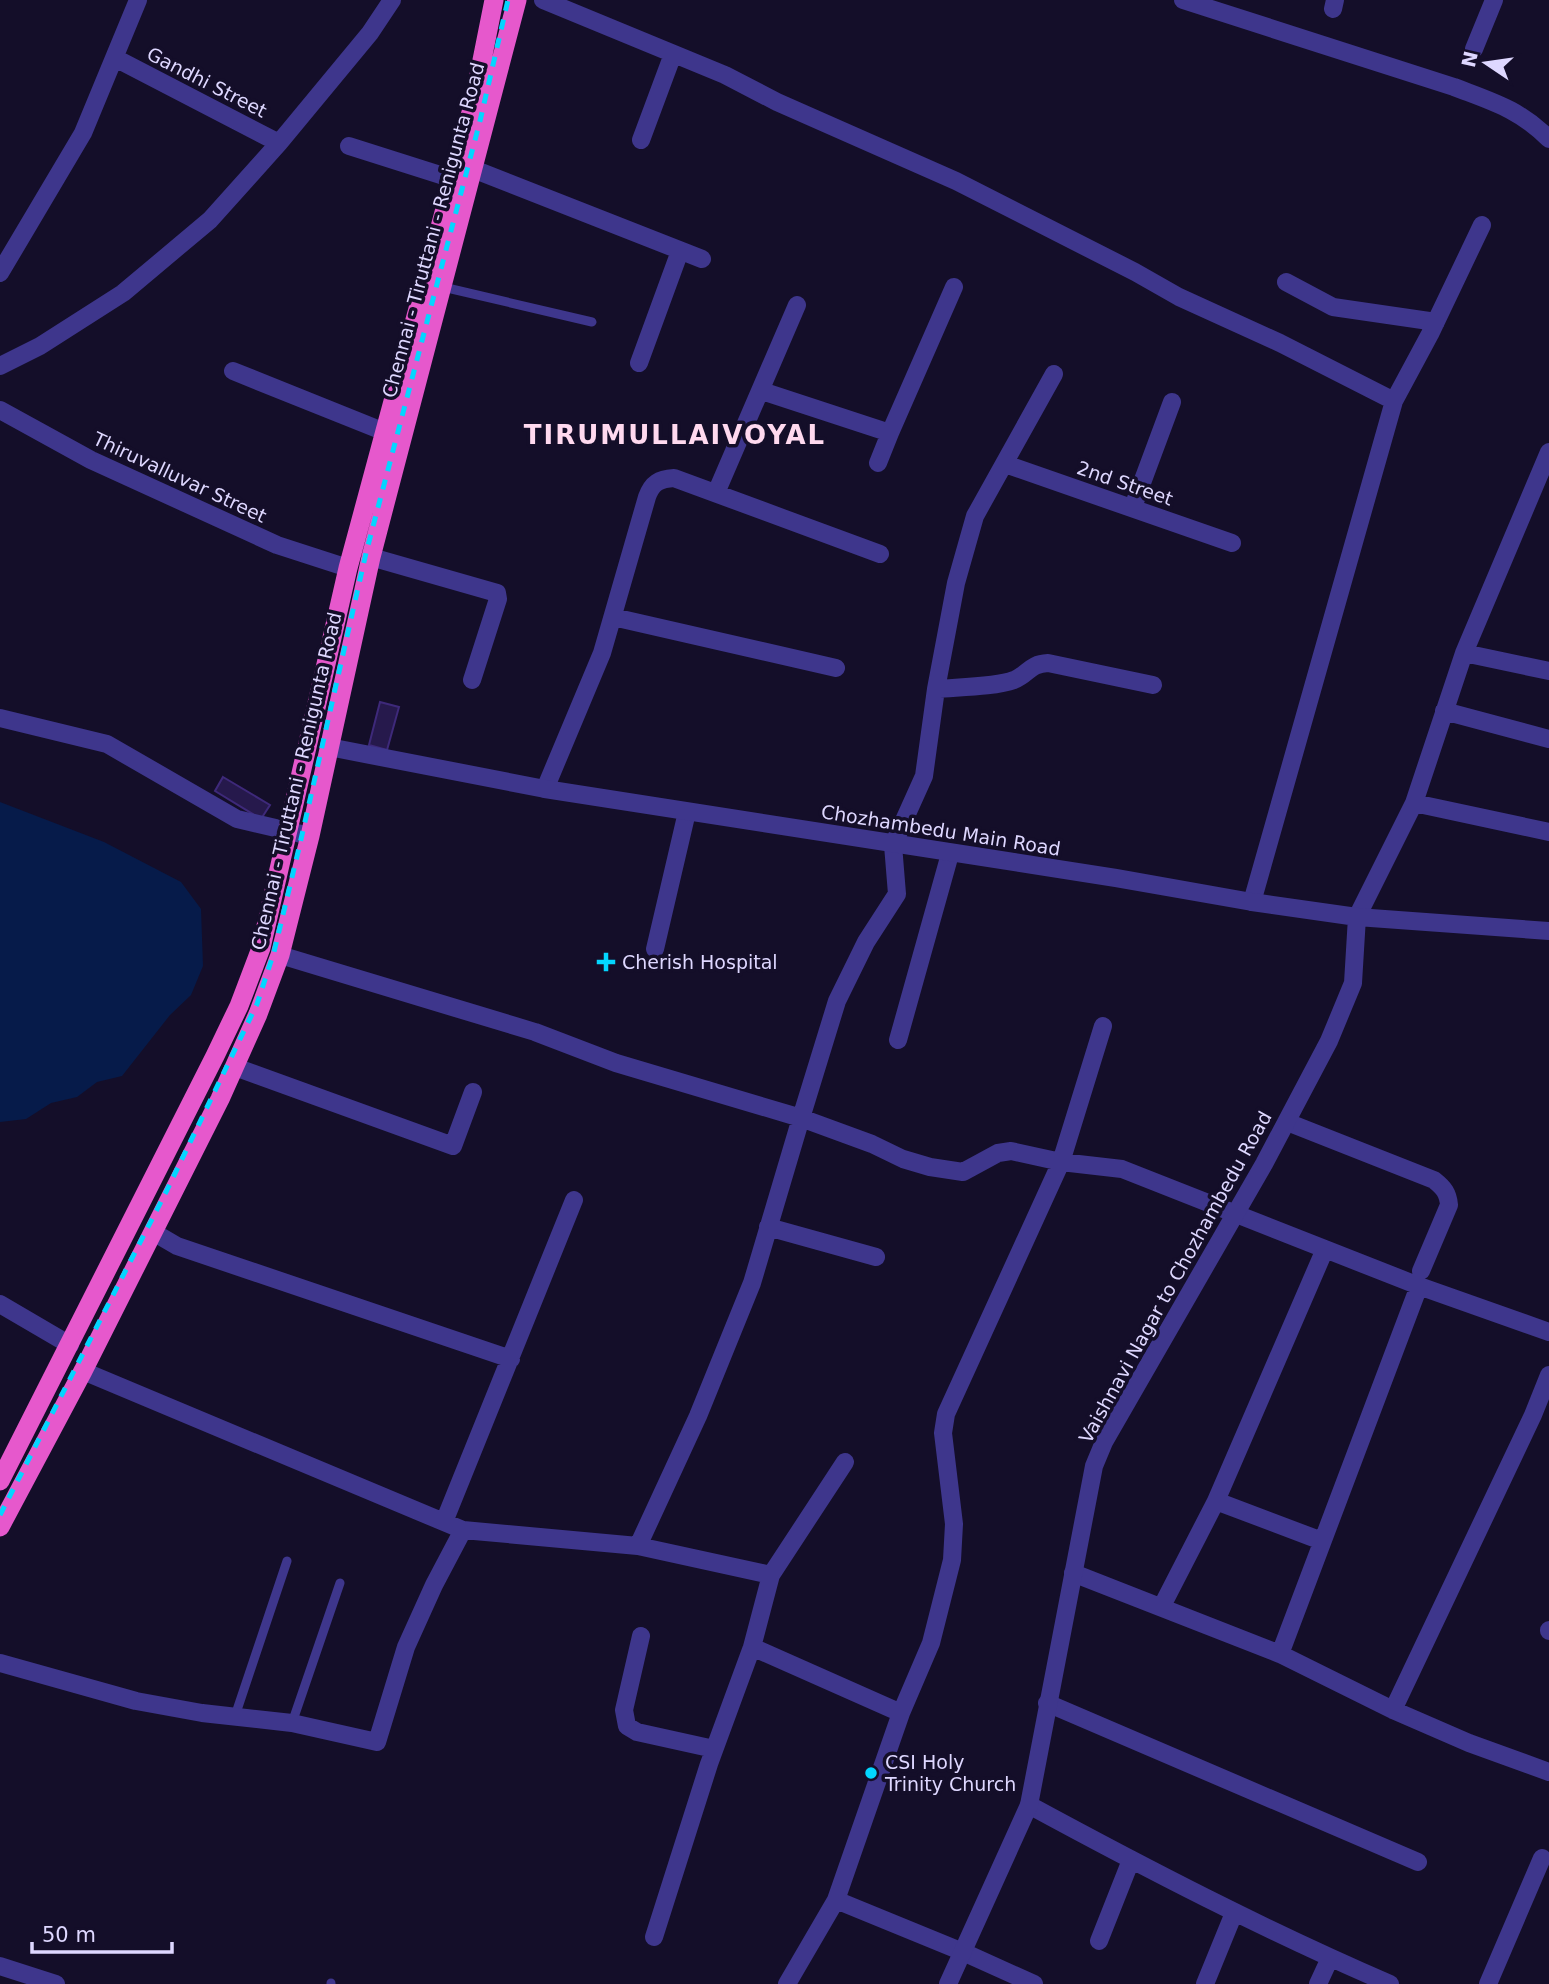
<svg xmlns="http://www.w3.org/2000/svg" width="1549" height="1984" viewBox="0 0 1549 1984" font-family="'DejaVu Sans',sans-serif">
  <rect width="100%" height="100%" fill="#140e29"/>
  <!-- water -->
  <path fill="#061b4a" d="M0 802 104 842 181 882 201 909 203 966 191 995 170 1015 122 1076 97 1082 77 1097 51 1103 26 1119 0 1122Z"/>
  <!-- building -->
  <path fill="#26194c" stroke="#3e297a" stroke-width="2" d="M380 702 399 707 387 750 369 745Z
    M223 777 270 805 261 819 215 791Z"/>
  <g fill="none" stroke-linecap="round" stroke-linejoin="round">
    <!-- service -->
    <path stroke="#3e368c" stroke-width="9" d="M443 287 592 322
      M235 1716 287 1561
      M292 1723 340 1583
      M331 1984V1983"/>
    <!-- minor -->
    <path stroke="#3e368c" stroke-width="18" d="M543 0 725 75 777 102 956 181 1135 272 1179 297 1280 343 1394 401
      M1183 0 1454 87C1493 102 1519 109 1549 139
      M1333 9 1335 0
      M1474 49 1494 0
      M115 58 279 143
      M641 140 673 54
      M349 146 453 179
      M473 169 702 259
      M0 273 83 133 138 0
      M1286 282 1333 307 1436 322
      M639 363 680 251
      M0 366 40 346 123 293 210 220 279 143 370 33 392 0
      M233 371 385 432
      M1054 374 975 516 956 583 936 689 924 776 893 845 897 894 866 942 837 1001 801 1118 872 1144 903 1159 930 1167 963 1172 998 1153 1011 1151 1061 1162 1122 1169 1419 1286 1549 1332
      M762 391 890 433 954 287
      M0 410 91 460 277 545 348 568
      M878 463 890 433
      M1005 464 1232 543
      M716 493 797 305
      M1133 507 1172 402
      M371 557 497 593 498 599 472 680
      M613 617 836 668
      M1464 653 1549 671
      M936 689C958 687 995 687 1014 680 1029 674 1029 664 1048 663L1153 685
      M1444 711 1549 739
      M545 789 602 653 647 497C652 483 659 479 674 478L880 554
      M1414 803 1549 832
      M1252 902 1394 401 1430 334 1482 225
      M1357 917 1414 803 1464 653 1549 452
      M655 949 687 812
      M898 1040 950 854
      M235 1067 453 1146 473 1092
      M1287 1122 1434 1180C1444 1188 1448 1193 1449 1205L1421 1271
      M768 1227 876 1257
      M153 1232 177 1246 511 1359
      M1419 1286 1280 1654 1393 1710 1469 1743 1549 1772
      M0 1304 70 1345
      M83 1371 463 1530 638 1546 698 1416 752 1283 801 1118 616 1063 535 1032 280 955
      M1216 1501 1322 1541
      M444 1522 574 1200
      M638 1546 771 1575 752 1647 709 1764 654 1937
      M1073 1573 1280 1654
      M771 1575 845 1462
      M1162 1606 1216 1501 1325 1249
      M1549 1630V1631
      M641 1636 624 1710 627 1726 637 1732 714 1749
      M752 1647 901 1713
      M0 1663 136 1701 202 1713 292 1723 377 1742 406 1647 434 1585 463 1530
      M1047 1703 1418 1862
      M1393 1710 1533 1415 1549 1375
      M1029 1805C1149 1870 1265 1930 1390 1984
      M836 1900 963 1952 1034 1984
      M1099 1941 1131 1860
      M0 1966 56 1984
      M787 1984 836 1900 901 1713 931 1643 952 1560 954 1524 943 1433 946 1414 1061 1162 1103 1026
      M1205 1984 1234 1913
      M1318 1984 1330 1958
      M1488 1984 1542 1858"/>
    <!-- tertiary -->
    <path stroke="#3e368c" stroke-width="18" d="M0 718 107 744 237 819 310 836
      M329 747 545 789 1116 878 1252 902 1357 917 1549 931
      M948 1984 1029 1805 1094 1466 1104 1442 1264 1164 1329 1041 1353 983 1357 917"/>
    <!-- trunk -->
    <path stroke="#e658cc" stroke-width="19" d="M0 1481 215 1056 239 1006 261 948 348 568 473 105 494 0
      M0 1527 83 1371 220 1099 258 1014 280 955 310 836 371 557 517 0"/>
    <!-- rail -->
    <path stroke="#03d6ff" stroke-width="5" stroke-dasharray="10 9" stroke-linecap="butt" d="M0 1515 167 1190 257 1004 274 952 299 848 366 553 480 121 508 0"/>
  </g>
  <!-- markers -->
  <g fill="#03d6ff" stroke="#140e29" stroke-width="2.5">
    <path d="M602.5 951.5h7v7h7v7h-7v7h-7v-7h-7v-7h7z"/>
    <circle cx="871" cy="1773" r="7"/>
  </g>
  <g text-anchor="middle" stroke-width="7" stroke-linejoin="round" paint-order="stroke">
    <!-- street labels -->
    <g font-size="19" fill="#ded7ff" stroke="#140e29">
      <text transform="translate(207 82) rotate(27)" y="7">Gandhi Street</text>
      <text transform="translate(433 230) rotate(-75)" y="7">Chennai - Tiruttani - Renigunta Road</text>
      <text transform="translate(180 477) rotate(25)" y="7">Thiruvalluvar Street</text>
      <text transform="translate(1125 483) rotate(19)" y="7">2nd Street</text>
      <text transform="translate(296 781) rotate(-77)" y="7">Chennai - Tiruttani - Renigunta Road</text>
      <text transform="translate(941 830) rotate(9)" y="7">Chozhambedu Main Road</text>
      <text transform="translate(1175 1277) rotate(-61)" y="7">Vaishnavi Nagar to Chozhambedu Road</text>
    </g>
    <!-- poi labels -->
    <g font-size="19" fill="#ded7ff" stroke="#140e29" text-anchor="start">
      <text x="622" y="969">Cherish Hospital</text>
      <text x="885" y="1769">CSI Holy<tspan x="885" dy="22">Trinity Church</tspan></text>
    </g>
    <!-- district labels -->
    <g font-size="26" font-weight="bold" letter-spacing="2" fill="#ffd9ef" stroke="#140e29">
      <text x="675" y="444">TIRUMULLAIVOYAL</text>
    </g>
  </g>
  <!-- north arrow -->
  <g transform="translate(1486 63) rotate(283)" stroke="#140e29" stroke-width="5" paint-order="stroke">
  <path d="M0-5L12 26L0 18L-12 26Z" fill="#ded7ff"/>
  <text y="-10" font-size="19" font-weight="bold" text-anchor="middle" fill="#ded7ff">N</text>
  </g>
  <!-- scale -->
  <path d="M32 1942v10h140v-10" fill="none" stroke="#ded7ff" stroke-width="3.5"/>
  <text x="42" y="1942" font-size="21" fill="#ded7ff" stroke="#140e29" stroke-width="5" paint-order="stroke">50 m</text>
</svg>
